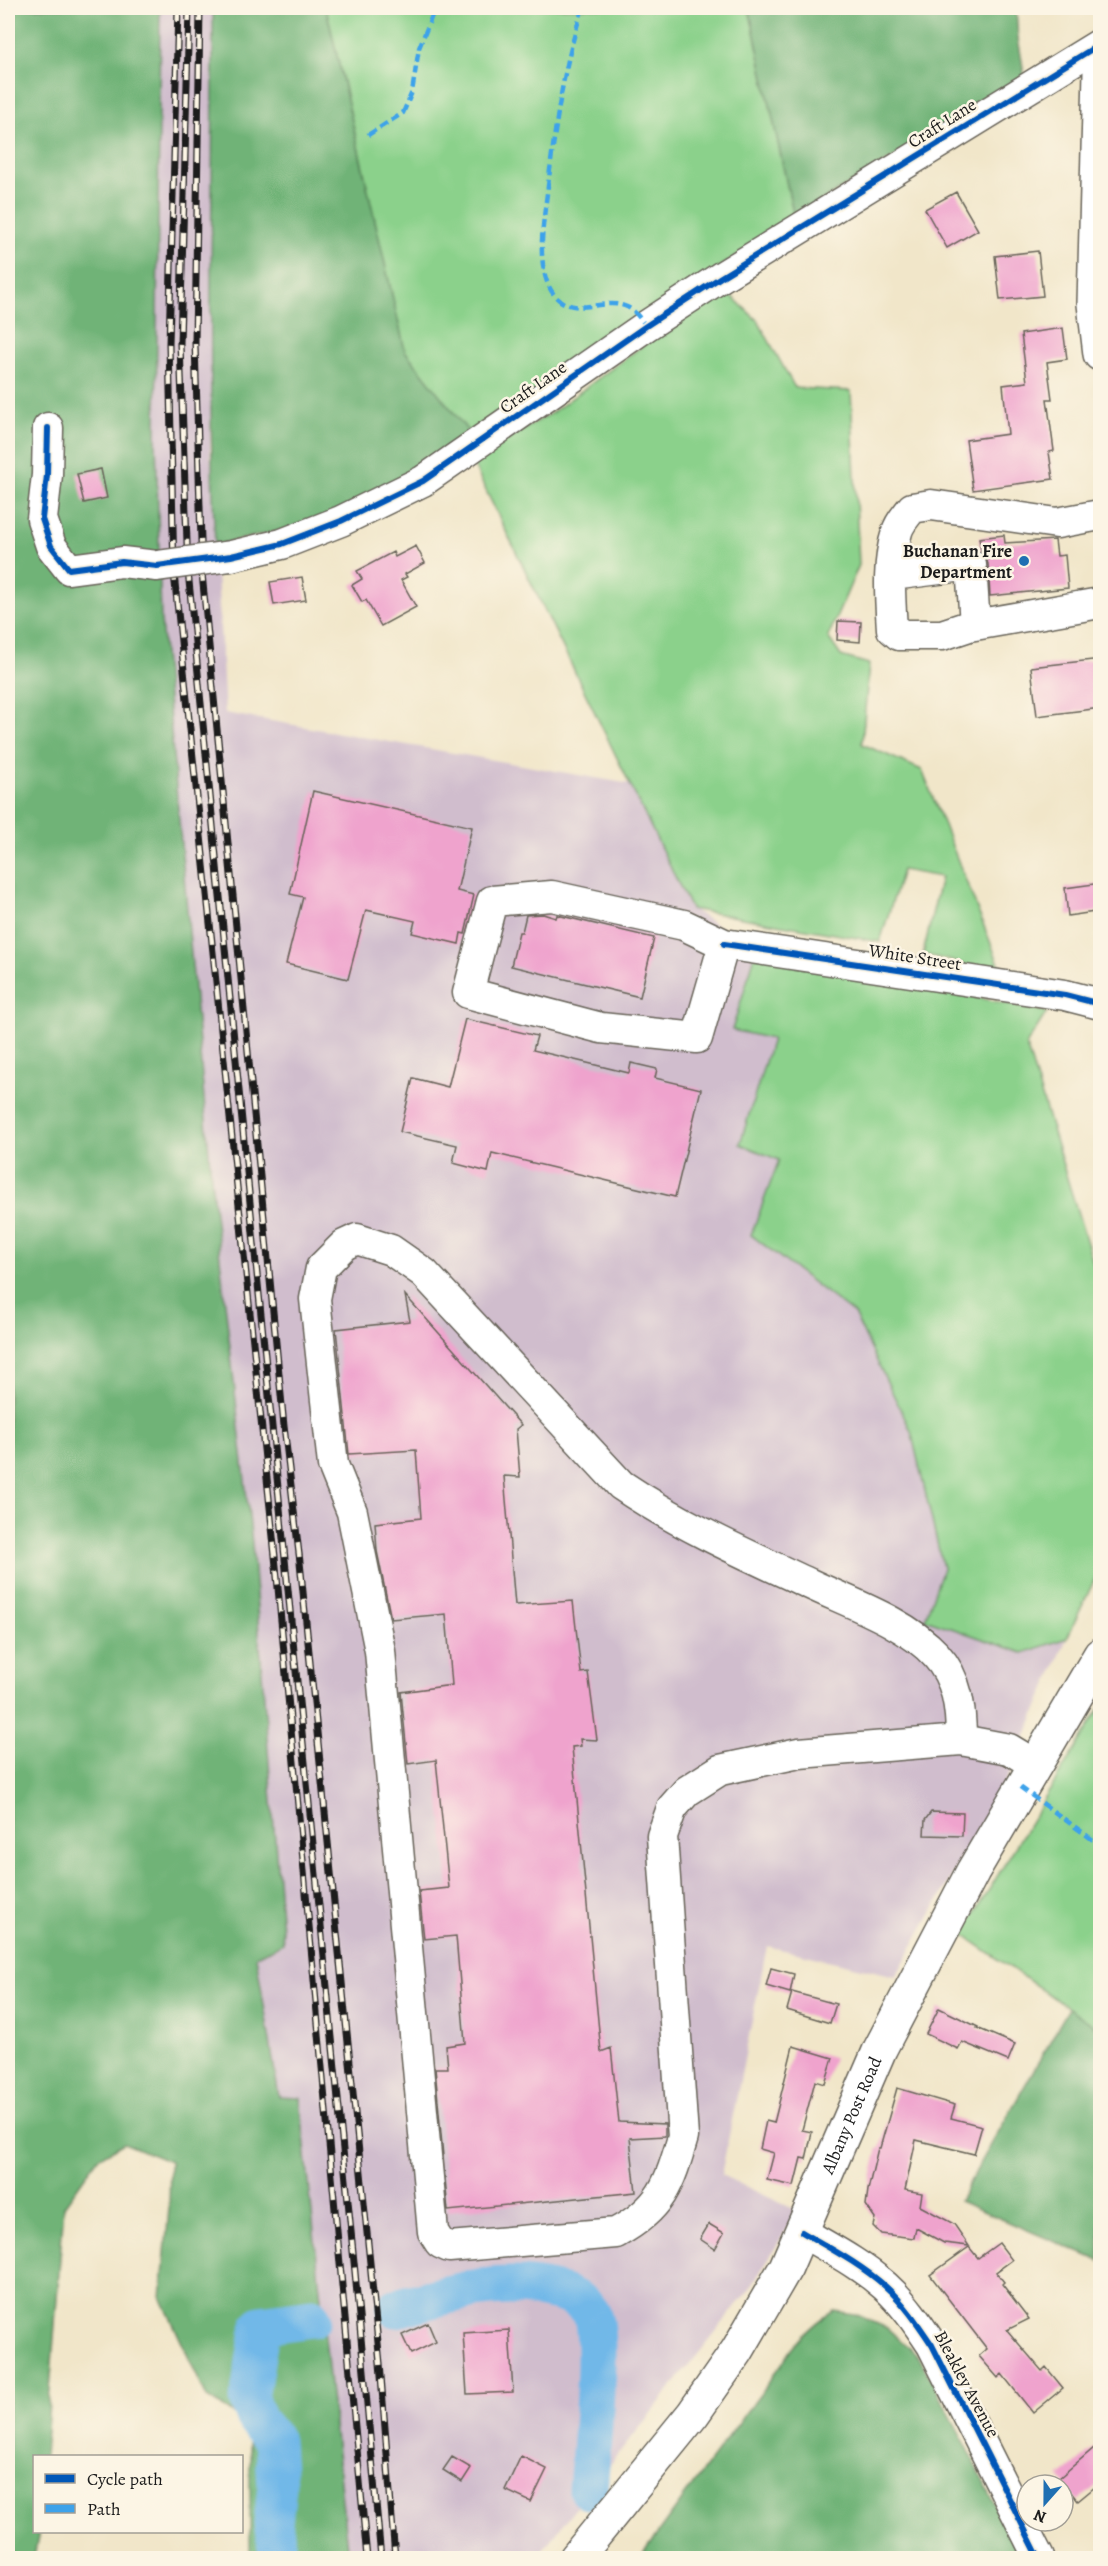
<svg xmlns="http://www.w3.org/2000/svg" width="1108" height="2566" viewBox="0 0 1108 2566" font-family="Alegreya,serif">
  <rect width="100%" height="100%" fill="#fcf5e5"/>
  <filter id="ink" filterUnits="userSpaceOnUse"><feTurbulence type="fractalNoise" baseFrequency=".0167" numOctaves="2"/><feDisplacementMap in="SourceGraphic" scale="12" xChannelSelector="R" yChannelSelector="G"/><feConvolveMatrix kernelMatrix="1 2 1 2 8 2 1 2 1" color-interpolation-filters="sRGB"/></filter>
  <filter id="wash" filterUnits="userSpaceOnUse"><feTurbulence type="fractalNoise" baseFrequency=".008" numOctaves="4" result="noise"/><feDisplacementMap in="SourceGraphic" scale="24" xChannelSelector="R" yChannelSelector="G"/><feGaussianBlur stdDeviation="1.35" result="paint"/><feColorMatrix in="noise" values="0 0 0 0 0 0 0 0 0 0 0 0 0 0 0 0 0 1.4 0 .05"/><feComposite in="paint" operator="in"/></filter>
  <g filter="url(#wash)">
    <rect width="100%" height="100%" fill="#f1e6c9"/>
    <!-- industrial -->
    <path fill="#d0bdcd" d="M160 8H213L210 448 225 713 630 784 691 908 756 952 772 1039 740 1144 779 1159 751 1235 854 1314 911 1431 943 1568 925 1619 1022 1653 1067 1638 1012 1769 896 1976 767 1946 721 2175 798 2211 749 2290 536 2558H348L300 2098H279L256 1956 252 1543 212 1187 161 620 156 438Z"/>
    <!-- green -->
    <path fill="#8bd18b" stroke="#547654" stroke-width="1.5" d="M326 8H749L794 217 471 435 405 351Z
      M722 287 758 321 795 388 851 391 859 565 828 637 841 656 869 664 862 744 922 770 1003 974 923 954 941 877 902 870 880 942 691 909 471 460 550 414Z
      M756 952 1047 1012 1026 1045 1100 1285V1568L1067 1638 1023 1653 925 1619 943 1568 911 1431 854 1314 751 1235 779 1160 740 1144 772 1039 732 1030Z
      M1100 1708V2030L962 1934Z"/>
    <!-- forest -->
    <path fill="#70b377" stroke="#46684a" stroke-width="1.5" d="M8 8H160L156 438 161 620 212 1187 252 1543 283 1943 256 1956 279 2097 300 2098 348 2558H250V2423L207 2398 161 2297 169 2208 170 2162 124 2143 98 2158 64 2206 45 2456H34V2532H39L34 2558H8Z
      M213 8H326L405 351 471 435 435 462 312 524 215 545C206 365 214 187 213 8Z
      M749 8H1016L1018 38 1025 79 794 217Z
      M1069 2008 1100 2030V2261L959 2201Z
      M834 2311 855 2314 887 2328 919 2357 965 2443 1021 2558H640C680 2502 720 2447 762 2392 786 2360 799 2331 834 2311Z"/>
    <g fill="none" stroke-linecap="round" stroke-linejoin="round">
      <!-- river -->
      <path stroke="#71b8e8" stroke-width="39" d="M396 2308C447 2295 499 2277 552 2291 567 2294 582 2300 591 2313 603 2331 590 2461 588 2490
        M279 2558 273 2523 277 2486 274 2441 257 2421 249 2399 261 2325 312 2318"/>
    </g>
    <g id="blocks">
      <!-- building -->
      <path fill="#efa3cd" d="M956 192 978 230 947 248 925 209Z
        M1038 251 1043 296 1000 300 995 256Z
        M1063 328 1067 359 1047 362 1052 399H1047L1054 451 1049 452 1053 479 973 490 966 440 1008 434 1003 385 1027 382 1021 334Z
        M101 469 107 498 84 503 77 474Z
        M1004 535 1005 543 1055 540 1057 556 1065 555 1068 588 990 596 988 564 985 556 981 551 979 538Z
        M416 546 425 563 405 574 407 577 401 580 416 607 381 626 366 600 362 602 352 585 362 579 357 571 393 552 395 557Z
        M302 577 306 600 274 605 270 582Z
        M838 621 861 622 860 642 837 640Z
        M1101 659V708L1037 716 1031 667Z
        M313 791 472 827 457 891 474 895 465 934 461 933 459 944 412 933 415 921 366 910 348 979 286 964 303 897 290 894Z
        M1101 883V911L1068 916 1065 888Z
        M543 914 556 918 557 915 654 938 640 997 511 966 519 932H522L526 915Z
        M465 1019 537 1036 533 1050 629 1073 631 1063 657 1069 655 1078 701 1089 675 1197 492 1153 488 1172 453 1163 457 1145 400 1132 413 1078 448 1087Z
        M405 1295 521 1425 516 1429 520 1477 504 1476 515 1605 573 1601 581 1673 588 1672 597 1740 580 1739 581 1746 572 1747 601 2052 611 2048 619 2122 665 2124V2136L630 2138 636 2192 448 2211 435 2068H448L446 2046 465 2043 456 1936 424 1939 419 1891 449 1888 436 1760 408 1764 401 1692 452 1685 446 1614 391 1619 377 1551 375 1523 421 1518 416 1450 349 1454 336 1329 410 1321Z
        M931 1812 963 1813 962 1836 924 1835 925 1820Z
        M771 1968 794 1974 790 1993 766 1986Z
        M792 1992 836 2004 830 2023 787 2010Z
        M939 2008 978 2027 977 2028 1015 2044 1008 2061 962 2042 958 2049 926 2034Z
        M793 2046 833 2058 825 2084 815 2081 802 2130 812 2132 806 2159 801 2158 794 2186 767 2180 774 2153 760 2149 766 2121 774 2123Z
        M897 2088 955 2105 951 2118 982 2126 974 2154 916 2140 905 2190 922 2193 920 2206 954 2224 969 2246 944 2243 916 2228 914 2238 881 2234 873 2226 875 2218 866 2205 868 2190 878 2148H880Z
        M709 2224 724 2233 715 2249 700 2239Z
        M999 2243 1012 2260 996 2272 1004 2282 1002 2284 1029 2319 1007 2330 1042 2371 1046 2367 1063 2388 1033 2413 1002 2374 998 2378 979 2356 987 2349 930 2275 969 2247 978 2258Z
        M428 2323 436 2342 411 2354 402 2335Z
        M509 2330 513 2392 467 2394 463 2333Z
        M1101 2442V2482L1078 2501 1059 2478Z
        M521 2456 547 2469 531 2502 505 2490Z
        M452 2457 471 2468 462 2482 443 2470Z"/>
    </g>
  </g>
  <g filter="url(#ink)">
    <use href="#blocks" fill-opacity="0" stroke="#676359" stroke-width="1.5"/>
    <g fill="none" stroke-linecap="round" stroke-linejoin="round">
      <defs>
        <path id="minor" d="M48 428 47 475 42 519 51 546 69 569 122 562 157 566
          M1100 515 1057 523 931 505 912 508C907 515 899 523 897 532 887 562 890 598 892 629L899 635H942L969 626 1100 603
          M231 556 282 544 341 521 423 481 646 326 721 277 1100 44
          M892 575 971 565 975 625
          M724 944 697 1038 601 1028 468 993 492 901 552 896 684 925 724 944 1065 995 1100 1004
          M961 1740C961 1709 958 1679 936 1655 906 1622 850 1603 810 1584 745 1554 680 1525 621 1485L424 1273 391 1250 357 1239 344 1245 321 1268 315 1299 333 1465 352 1512 380 1651 433 2232 440 2243 449 2247 616 2233C662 2208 669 2185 683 2137L662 1836 672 1808 687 1791 720 1770 799 1753 961 1740 1009 1749 1034 1764
          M802 2232C831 2249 860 2264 885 2286 904 2303 918 2324 932 2345L1039 2558"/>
        <g id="major">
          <path d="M1100 72 1094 304 1100 354"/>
          <path id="s1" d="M576 2558 693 2414 737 2351 786 2267 880 2049 973 1871 1100 1655"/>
        </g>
      </defs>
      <!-- minor casing -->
      <use href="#minor" stroke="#676359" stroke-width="33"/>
      <!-- major casing -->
      <use href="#major" stroke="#676359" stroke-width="36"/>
      <!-- minor -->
      <use href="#minor" stroke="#fff" stroke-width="30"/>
      <!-- major -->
      <use href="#major" stroke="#fff" stroke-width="33"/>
      <defs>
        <path id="rail" d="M178 8 169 344 174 573 276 1566 367 2558
          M189 8 180 344 188 571 355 2272 381 2558
          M200 8 195 343 202 573 284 1426 300 1562 380 2363 395 2558"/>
      </defs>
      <!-- rail casing -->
      <use href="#rail" stroke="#1c1c1c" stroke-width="7"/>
      <!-- rail -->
      <use href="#rail" stroke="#fcf5e5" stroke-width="4.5" stroke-dasharray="14" stroke-linecap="butt"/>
      <defs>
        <path id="minor-bridge" d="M157 566 231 556"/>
      </defs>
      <!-- minor-bridge casing -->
      <use href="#minor-bridge" stroke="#676359" stroke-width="33" stroke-linecap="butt"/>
      <!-- minor-bridge -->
      <use href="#minor-bridge" stroke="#fff" stroke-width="30"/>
      <!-- quiet -->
      <path stroke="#3da2ea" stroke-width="4.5" stroke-dasharray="9 4.5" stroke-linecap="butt" d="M583 8C564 62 556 121 549 178 546 204 541 230 542 255 543 270 546 287 557 298 577 317 606 297 627 307 636 311 640 319 646 326
        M368 135 403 113 412 92 419 48 435 8
        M1020 1787 1100 1845"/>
      <defs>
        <path id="cycleway" d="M48 428 47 475 42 519 51 546 69 569 122 562 157 566 231 556 282 544 341 521 423 481 646 326 721 277 1100 44
          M724 944 1065 995 1100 1004
          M802 2232C831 2249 860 2264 885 2286 904 2303 918 2324 932 2345L1039 2558"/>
      </defs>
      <!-- cycleway casing -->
      <use href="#cycleway" stroke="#fcf5e5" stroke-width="10"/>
      <!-- cycleway -->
      <use href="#cycleway" stroke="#0057b8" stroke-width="6"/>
    </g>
  </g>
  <!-- markers -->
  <circle fill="#1f6fb2" stroke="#fcf5e5" stroke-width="2" cx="1024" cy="561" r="6"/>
  <g text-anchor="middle" stroke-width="5" stroke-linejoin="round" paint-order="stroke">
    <!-- street labels -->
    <g font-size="18" fill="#1c1c1c" stroke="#fcf5e5">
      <text transform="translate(942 123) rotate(-32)" y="6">Craft Lane</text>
      <text transform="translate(533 387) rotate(-35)" y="6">Craft Lane</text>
      <text transform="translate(915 957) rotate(9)" y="6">White Street</text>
      <text dy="6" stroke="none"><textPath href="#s1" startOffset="525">Albany Post Road</textPath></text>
      <text transform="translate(967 2384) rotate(62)" y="6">Bleakley Avenue</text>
    </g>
    <!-- poi labels -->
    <g font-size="18" font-weight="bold" fill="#1c1c1c" stroke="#fcf5e5" text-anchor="end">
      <text x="1012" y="557">Buchanan Fire<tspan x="1012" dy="21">Department</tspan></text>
    </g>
  </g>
  <!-- margin -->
  <rect width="1108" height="2566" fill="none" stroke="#fcf5e5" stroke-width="30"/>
  <!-- legend -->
  <rect x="33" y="2455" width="210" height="78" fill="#fcf5e5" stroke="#a29e95" stroke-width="1.5"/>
  <rect x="45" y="2474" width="30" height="9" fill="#0057b8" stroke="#a29e95" stroke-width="1.5"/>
  <text x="87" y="2485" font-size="18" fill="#1c1c1c">Cycle path</text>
  <rect x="45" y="2504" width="30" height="9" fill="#3da2ea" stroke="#a29e95" stroke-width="1.5"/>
  <text x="87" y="2515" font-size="18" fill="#1c1c1c">Path</text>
  <!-- north arrow -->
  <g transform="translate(1045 2503) rotate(201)"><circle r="28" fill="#fcf5e5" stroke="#a29e95" stroke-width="1.5"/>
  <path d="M0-4.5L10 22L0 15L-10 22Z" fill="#1f6fb2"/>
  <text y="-9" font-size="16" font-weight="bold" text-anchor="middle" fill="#1c1c1c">N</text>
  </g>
</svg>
